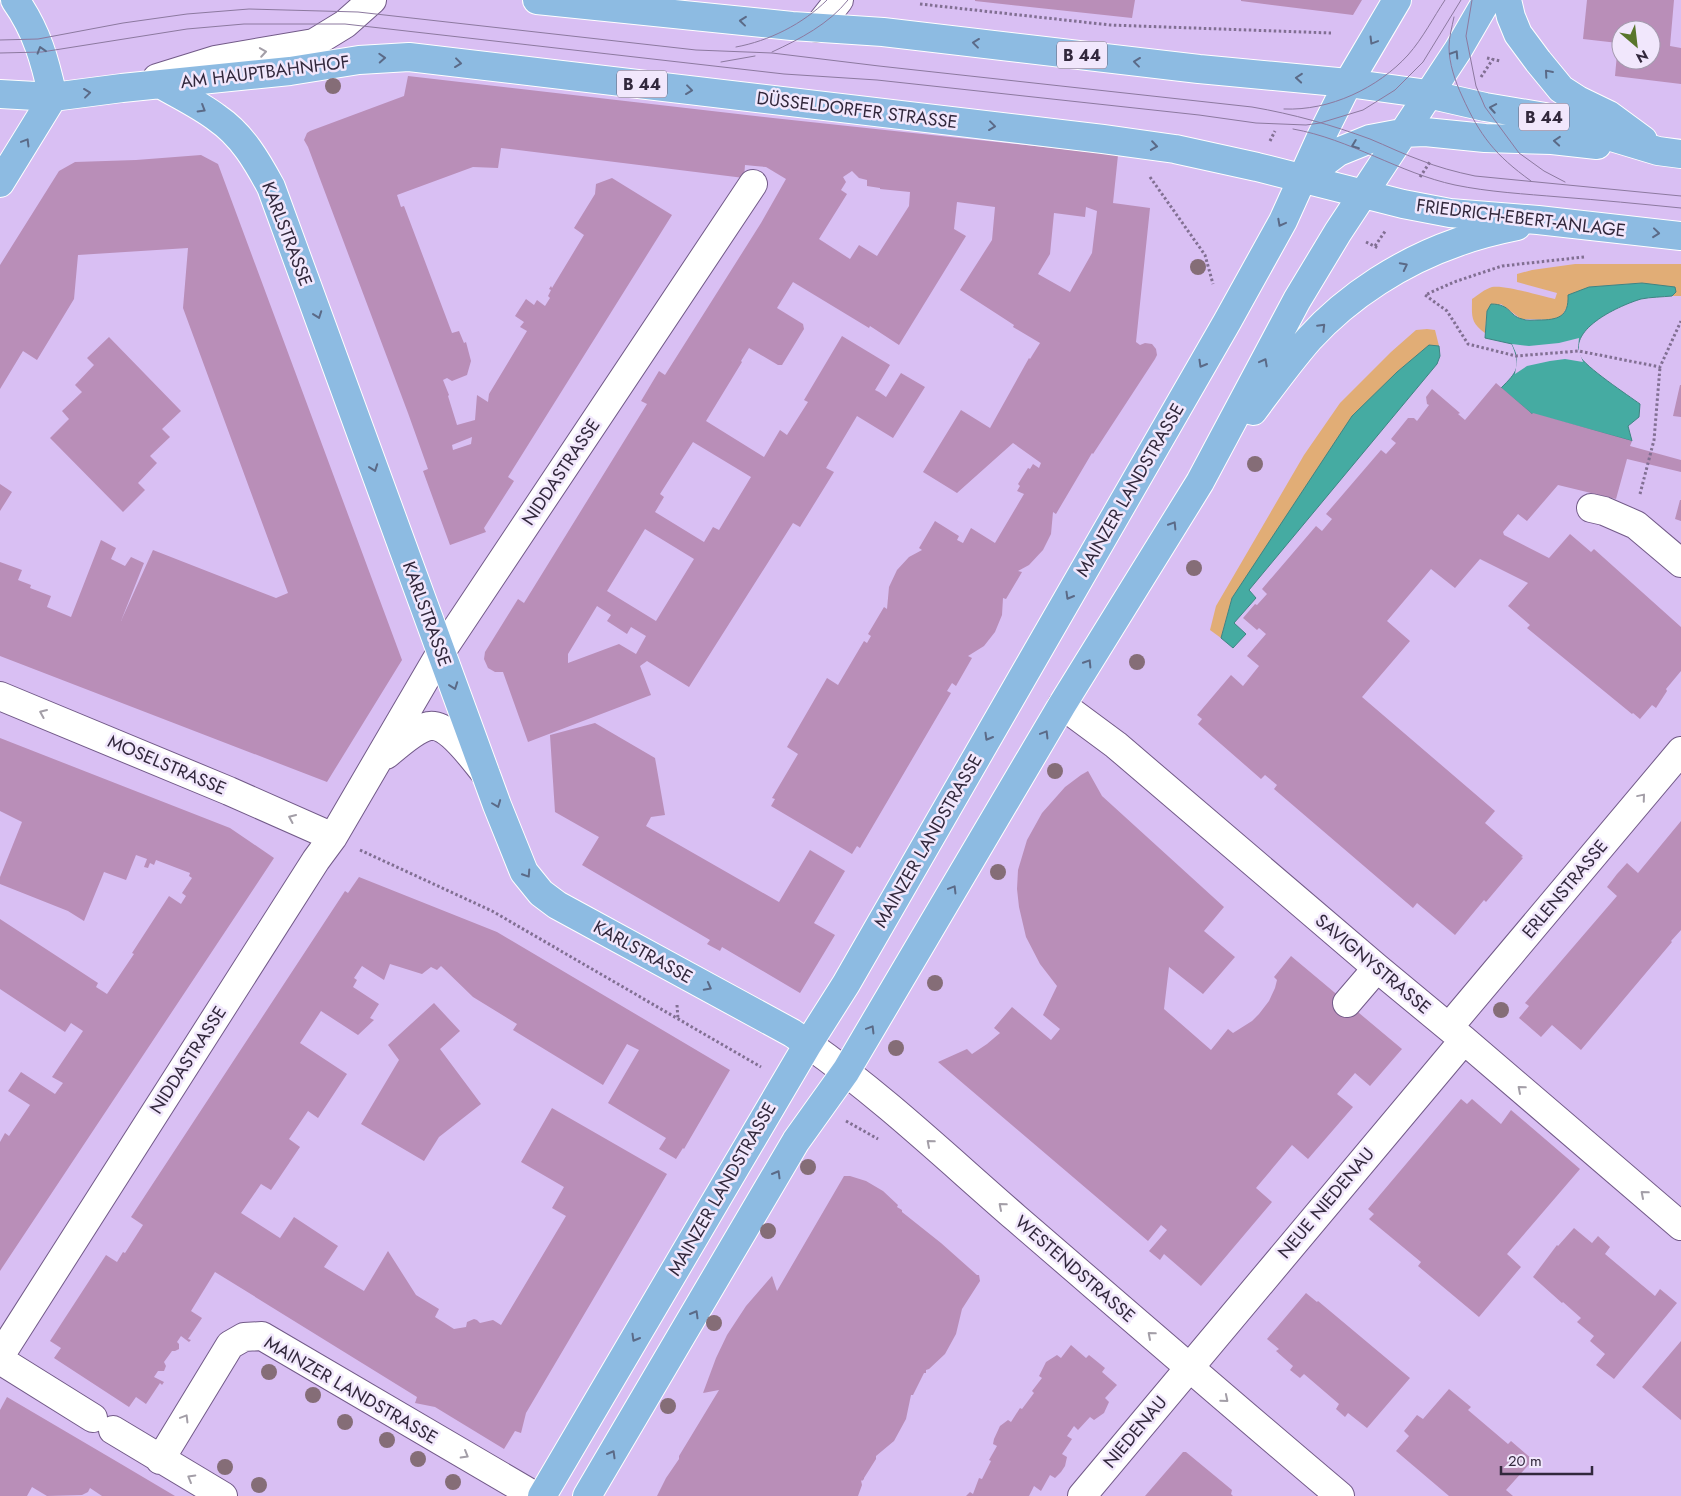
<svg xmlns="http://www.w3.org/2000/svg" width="1681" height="1496" viewBox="0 0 1681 1496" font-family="Jost,sans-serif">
  <rect width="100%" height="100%" fill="#d9bff3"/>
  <!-- green -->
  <path fill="#e1ad76" d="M1575 264H1681V296H1672L1676 292 1642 283 1589 287 1568 305 1562 316 1553 320 1521 319 1501 304 1487 311 1485 333C1470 322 1472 316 1472 299 1478 295 1485 289 1492 287 1507 285 1539 296 1555 299L1557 293 1517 282V274L1532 270Z
    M1427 329 1435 330 1439 346H1429L1397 372 1232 598 1221 638 1210 630 1216 606 1304 455 1340 403 1391 352 1416 330Z"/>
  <!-- water -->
  <path fill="#45aba2" stroke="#3f8483" d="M1642 283 1675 287 1676 292 1672 296C1662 297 1651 297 1641 299 1621 305 1568 328 1580 356 1584 366 1629 396 1640 404L1639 417 1628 426 1632 441 1532 414 1501 388C1517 372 1522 367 1512 344L1485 338 1487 311 1491 304C1511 304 1509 316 1522 319 1527 321 1533 320 1538 320 1558 320 1569 317 1568 295L1589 287Z
    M1429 345 1439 346 1440 356 1437 364 1249 590 1256 598 1234 623 1246 634 1233 648 1221 638 1232 598 1352 416 1397 372Z"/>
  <!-- pier -->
  <path fill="#d9bff3" d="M1579 338 1578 348 1583 362 1565 359 1550 361 1527 366 1515 374 1517 361 1516 353 1512 344 1529 346 1559 343Z"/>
  <!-- building -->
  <path fill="#b98eb8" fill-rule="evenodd" d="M975 0H1135L1132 18 975 1Z
    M1241 0H1362L1353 15 1241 1Z
    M1587 0H1674L1670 46 1681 48V84L1615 76 1618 43 1583 39ZM1621 30H1651V60H1621Z
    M408 76 773 118 1118 155 1113 203 1150 208 1136 342 1140 345 1145 343 1152 344 1156 349 1157 355 1155 359 1093 454 1092 453 1056 514 1053 512 1051 534 1043 550 1029 565 1018 571 1022 572 1006 599 1003 598 1002 615 995 632 984 646 968 656 972 658 956 686 952 683 947 691 951 693 860 848 857 846 852 854 771 806 775 799 772 798 798 754 787 747 827 678 838 685 864 641 867 643 871 636 868 634 884 607 887 609 889 587 897 570 909 557 922 550 919 548 935 521 959 536 957 540 963 543 971 528 995 543 1024 494 1017 491 1020 486 1018 484 1028 468 1030 469 1033 464 1039 468 1041 463 1013 443 957 493 923 472 961 410 990 428 1029 358 1030 359 1040 343 1013 327 1014 325 960 290 992 240 995 207 957 202 954 229 966 236 899 345 870 326 869 328 793 282 777 308 803 324 804 329 782 365H778L749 348 741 361 742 362 706 421 764 457 780 430 787 435 808 402 804 400 842 336 890 365 875 390 879 392 886 397 901 373 925 387 893 438 857 416 826 468 834 472 800 527 793 523 689 687 647 661 640 666 651 695 528 742 503 672H495L488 668 484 659 485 652 518 599 524 603 647 404 641 401 659 371 665 375 761 223 786 179 766 167 755 166 745 165 744 178 501 148 498 168 473 167 397 195 401 207 404 206 452 333 459 331 464 343 466 342 471 361 467 375 452 381 447 378 443 380 449 395 448 396 457 425 475 420 477 395 488 402 489 394 527 331 520 327 524 322 515 316 526 299 534 305 537 300 545 306 550 298 548 296 551 290 549 289 551 286 552 288 584 235 574 228 595 194 596 184 612 178 672 215 508 477 514 481 484 528 486 532 450 545 423 471 428 469 408 413 308 147 304 140 307 133 310 131 404 96ZM852 171 859 178 867 180V186L880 188V189L910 192 909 206 877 256 859 245 850 259 819 239 847 194 841 190 846 182 843 177ZM1086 207 1097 211 1092 253 1070 292 1038 274 1050 254 1054 213 1085 217ZM472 437 471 444 453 450 452 445ZM693 442 751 477 719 530 713 527 704 542 655 512 664 497 660 494ZM645 529 694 559 656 621 607 591ZM597 606 611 615 607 621 627 634 631 627 646 636 636 654 619 644 568 663V654Z
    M201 155 218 164 402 660 327 782 0 656V562L22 570 18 580 31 585 30 588 51 596 47 607 71 617 101 540 116 548 111 559 125 566 131 557 144 563 121 621 153 550 276 598 288 593 183 308 188 248 78 255 74 299 37 360 23 351 0 389V265L59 171 75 162 136 160Z
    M109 337 181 411 162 429 170 437 150 456 157 463 138 483 145 490 123 512 50 438 69 419 62 411 82 392 75 385 94 365 87 358Z
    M1496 383 1532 414 1533 413 1632 441 1630 446 1681 460V472L1627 459 1616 499 1558 485 1527 521 1518 514 1503 532 1504 535 1549 558 1570 534 1591 552 1594 549 1681 627V671L1666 689 1667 691 1656 708 1652 705 1640 719 1633 713 1632 714 1527 628 1530 625 1508 606 1528 583 1480 559 1455 588 1431 569 1387 621 1410 641 1362 697 1495 811 1485 823 1523 856 1521 857 1523 858 1486 902 1484 900 1455 935 1417 903 1413 908 1274 789 1277 785 1265 775 1261 779 1198 724 1202 719 1197 715 1231 675 1243 686 1259 666 1247 656 1266 634 1259 628 1257 630 1243 618 1255 604 1257 605 1267 594 1262 589 1316 526 1322 531 1332 519 1326 514 1381 450 1386 454 1396 443 1391 439 1408 418H1414L1417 421 1429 405 1427 404 1426 397 1432 389 1460 413 1458 414 1465 420Z
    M1680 385H1681V417L1673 416Z
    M0 484 12 492 0 511Z
    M1680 500H1681V521L1675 519Z
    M595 723 655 758 665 815 651 817 646 826 779 902 810 850 845 871 814 923 835 935 800 993 722 947 720 951 707 944 710 940 582 865 599 837 555 812 550 735Z
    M0 738 230 828 274 858 0 1271V1142L5 1133 9 1136 30 1105 8 1091 21 1072 55 1094 63 1083 52 1077 83 1031 71 1023 65 1032 0 989V919L98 983 96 987 107 994 134 954 132 953 169 896 181 904 186 896 182 893 192 878 189 876 190 873 156 860 154 865 150 863 148 868 144 867 147 859 136 855 126 880 104 872 84 921 68 911 0 884V877L22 822 0 811Z
    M1088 771 1102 796 1224 907 1204 931 1235 957 1203 994 1169 967 1164 1009 1211 1050 1228 1029 1233 1033 1252 1021 1259 1014 1269 1001 1275 988 1277 980 1274 977 1291 956 1402 1049 1370 1086 1355 1073 1337 1094 1353 1107 1308 1159 1292 1145 1256 1188 1272 1202 1201 1286 1164 1254 1160 1260 1149 1251 1167 1230 1161 1225 1148 1241 938 1062 967 1049 972 1054 987 1044 1000 1033 994 1028 1012 1007 1051 1040 1060 1029 1043 1015 1057 986 1040 964 1026 937 1019 907 1017 889 1018 870 1027 840 1042 813 1065 787 1081 775Z
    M1681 821V930L1671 941 1672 942 1581 1050 1552 1025 1541 1037 1519 1018 1529 1006 1525 1003 1617 896 1607 887 1617 874 1627 863 1638 873Z
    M359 877 497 932 730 1070 684 1149 683 1148 676 1159 659 1149 666 1138 608 1103 639 1050 627 1044 603 1085 513 1030 517 1024 473 997 441 966 437 970 431 967 422 974 390 964 384 980 362 966 354 978 357 980 353 987 379 1004 370 1018 374 1020 358 1035 321 1011 300 1043 347 1074 318 1118 308 1111 289 1139 300 1147 271 1190 261 1184 241 1213 280 1238 294 1217 338 1246 324 1267 364 1291 388 1251 416 1295 439 1309 435 1317 454 1329 466 1327 467 1322 474 1319 477 1320 480 1323 493 1320 501 1325 566 1216 552 1208 564 1187 521 1162 552 1108 667 1174 526 1413 521 1433 515 1431 504 1449 435 1407 415 1403 417 1397 215 1272 191 1311 202 1318 188 1339 191 1340 189 1342 181 1336 177 1342 179 1344V1349L175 1351H172L164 1362 166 1366 164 1371H158L154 1377 164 1382 162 1385 160 1383 146 1404 136 1397 129 1407 54 1358 61 1348 50 1341 106 1255 117 1262 123 1252 125 1253 143 1225 131 1217 345 891 348 893Z
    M434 1003 460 1031 440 1049 481 1104 439 1137 424 1161 361 1124 399 1060 388 1045Z
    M1461 1099 1467 1104 1472 1099 1501 1124 1511 1110 1580 1169 1507 1254 1521 1267 1479 1317 1418 1266 1421 1262 1369 1219 1374 1214 1368 1209Z
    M844 1176H850L866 1181 883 1191 898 1205 897 1207 902 1210V1212L941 1243 977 1275H979L980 1281 962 1309 956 1334 945 1354 929 1369 926 1370V1373H924L913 1395H911L906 1419 894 1441 876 1456V1459L864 1478V1479L862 1481 861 1480 862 1485 858 1496H657L666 1478 679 1459V1456L719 1390 703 1393 716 1358 727 1335 746 1306 772 1276 777 1291Z
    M1574 1228 1592 1243 1598 1236 1610 1247 1605 1254 1655 1296 1660 1289 1677 1303 1614 1379 1596 1365 1605 1354 1590 1341 1594 1336 1577 1322 1581 1318 1563 1302 1562 1303 1533 1277 1557 1245 1558 1246Z
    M1306 1293 1317 1302 1318 1301 1410 1378 1367 1428 1348 1413 1345 1417 1336 1409 1339 1404 1304 1374 1300 1378 1290 1370 1293 1366 1276 1351 1279 1349 1267 1339Z
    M1681 1341V1420L1642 1387Z
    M1071 1345 1086 1358 1089 1355 1105 1368 1102 1372 1117 1385 1105 1398 1109 1402 1104 1413 1094 1420 1090 1417 1078 1430 1074 1426 1067 1436 1072 1439 1062 1454 1067 1457 1065 1466 1061 1472 1055 1478 1050 1475 1041 1491 1034 1486 1029 1496H966L970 1492 973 1494 979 1478 982 1479 991 1461 989 1460 997 1446 993 1444 994 1439 1000 1426 1008 1420 1011 1422 1020 1408 1022 1409 1034 1393 1032 1391 1042 1378 1039 1376 1046 1362 1057 1355 1061 1358Z
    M1449 1389 1471 1407 1468 1410 1508 1444 1511 1441 1533 1460 1506 1490 1513 1496H1449L1396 1451 1409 1436 1404 1431 1417 1415 1423 1419Z
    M7 1397 121 1464 175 1496H102L90 1488 88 1492 82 1495 47 1496 32 1487 27 1496H0V1410Z
    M1183 1452H1186L1232 1490 1231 1494 1233 1496H1145Z"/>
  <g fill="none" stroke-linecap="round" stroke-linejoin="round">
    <defs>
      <path id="minor" d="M817 28 839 0
        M157 78 215 60 314 43 345 24 372 0
        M1591 508 1604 511 1636 525 1681 563
        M0 696 229 791 333 837
        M1062 705 1116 745 1377 968 1464 1040 1681 1226
        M386 755C397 746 415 729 429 726 449 723 473 759 485 773
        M1347 1003 1377 968
        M1449 1027 1681 751
        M808 1044C882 1096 948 1159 1016 1218 1124 1311 1231 1404 1340 1496
        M0 1356 316 860 333 837 441 652 753 184
        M0 1360 93 1418
        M113 1430 223 1496
        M160 1460 230 1345 244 1337 262 1336 535 1496
        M1082 1496 1464 1040"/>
      <path id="major" d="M15 0C37 31 45 61 53 97
        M537 0 792 26 883 32 1199 69 1348 83 1428 94 1485 107 1545 117 1658 151 1681 154
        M1507 0 1511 17 1518 34 1538 61 1561 89 1578 100 1609 115 1643 140
        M160 84C179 95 200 105 217 118 242 135 257 161 271 187L497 805 524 872 541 893 557 905 792 1033 808 1044
        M0 94 53 97 122 88 290 71 359 60 409 57 1103 139 1175 149 1257 167 1403 204 1450 213 1538 220 1681 236
        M1305 177 1338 152 1370 139 1402 133 1425 132 1485 138 1552 140 1597 145
        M0 183 53 97
        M1253 411C1271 387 1289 362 1309 339 1349 295 1403 261 1458 242 1477 235 1497 230 1517 226
        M542 1496 808 1044 846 984 1227 322 1283 221 1321 137 1348 83 1397 0
        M587 1496 796 1141 846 1071 1062 705 1200 482 1297 300 1338 232 1458 50 1487 0"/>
    </defs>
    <!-- minor casing -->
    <use href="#minor" stroke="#725a88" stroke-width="30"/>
    <!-- major casing -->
    <use href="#major" stroke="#fff" stroke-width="30"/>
    <!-- path -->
    <path stroke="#816f92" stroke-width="3" stroke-dasharray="2.5 2.5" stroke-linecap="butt" d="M920 4 1110 25 1331 33
      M1487 58 1500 61
      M1481 77 1493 59
      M1270 141 1275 131
      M1150 177 1205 255 1213 284
      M1420 177 1430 162
      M1366 242 1378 248
      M1375 246 1386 230
      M1584 257 1502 266 1454 282 1425 295 1447 311 1468 344 1516 356 1579 351 1660 367 1681 321
      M1640 494 1654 440 1660 367
      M360 850 492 911 761 1067
      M677 1005 678 1019
      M846 1121 878 1139"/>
    <!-- minor -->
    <use href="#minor" stroke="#fff" stroke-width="28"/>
    <!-- major -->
    <use href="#major" stroke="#8dbbe2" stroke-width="28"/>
    <!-- tram -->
    <path stroke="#8c799f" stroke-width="1" d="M1472 0 1466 36 1476 86 1485 107 1519 153 1544 171 1565 182
      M1454 17C1452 27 1449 37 1449 47 1449 63 1455 81 1462 96 1480 136 1495 155 1531 181
      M0 40 38 39 123 23 187 14 249 9 358 12 696 50 772 53 879 66 1252 107C1293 114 1332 125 1370 139 1387 146 1403 154 1420 160 1437 167 1456 172 1475 176L1681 196
      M736 47C769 41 803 24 827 0
      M772 52C800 39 829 24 848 0
      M0 53 42 52 187 29 244 24H345L784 74 877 80 1199 115 1256 123 1306 125 1320 123 1363 110 1395 90 1423 62 1461 0
      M721 62 755 56
      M1284 109C1330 111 1378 88 1408 55 1423 38 1433 18 1445 0
      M1293 129C1350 139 1399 173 1455 185 1489 192 1525 194 1560 197 1600 200 1641 204 1681 208"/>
  </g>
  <!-- trees -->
  <g fill="#856d77">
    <circle cx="333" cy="86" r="8"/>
    <circle cx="1198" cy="267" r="8"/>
    <circle cx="1255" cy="464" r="8"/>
    <circle cx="1194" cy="568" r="8"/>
    <circle cx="1137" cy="662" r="8"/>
    <circle cx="1055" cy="771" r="8"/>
    <circle cx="998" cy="872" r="8"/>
    <circle cx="935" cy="983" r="8"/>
    <circle cx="1501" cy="1010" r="8"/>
    <circle cx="896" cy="1048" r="8"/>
    <circle cx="808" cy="1167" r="8"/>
    <circle cx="768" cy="1231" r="8"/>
    <circle cx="714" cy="1323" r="8"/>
    <circle cx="269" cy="1372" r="8"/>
    <circle cx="313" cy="1395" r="8"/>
    <circle cx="668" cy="1406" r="8"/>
    <circle cx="345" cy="1422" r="8"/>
    <circle cx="387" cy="1440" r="8"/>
    <circle cx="418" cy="1459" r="8"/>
    <circle cx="225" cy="1467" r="8"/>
    <circle cx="453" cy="1482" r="8"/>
    <circle cx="259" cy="1485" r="8"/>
  </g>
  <!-- one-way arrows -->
  <defs><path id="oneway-chevron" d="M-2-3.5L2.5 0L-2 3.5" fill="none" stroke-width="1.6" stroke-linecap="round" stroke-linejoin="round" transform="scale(1.25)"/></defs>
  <g stroke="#5b6a87">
    <use href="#oneway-chevron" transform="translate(743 21) rotate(-174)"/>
    <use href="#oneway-chevron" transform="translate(1373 41) rotate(121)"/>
    <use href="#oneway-chevron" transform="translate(976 43) rotate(-173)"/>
    <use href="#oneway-chevron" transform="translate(41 50) rotate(-107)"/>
    <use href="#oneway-chevron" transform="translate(1455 54) rotate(-57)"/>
    <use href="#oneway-chevron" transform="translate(382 58) rotate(-3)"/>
    <use href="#oneway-chevron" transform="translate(1137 62) rotate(-173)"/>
    <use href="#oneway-chevron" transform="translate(458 63) rotate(7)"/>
    <use href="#oneway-chevron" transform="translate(1548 73) rotate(-131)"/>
    <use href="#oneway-chevron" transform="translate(1299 78) rotate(-175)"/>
    <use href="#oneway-chevron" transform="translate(689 90) rotate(7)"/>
    <use href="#oneway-chevron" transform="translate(87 93) rotate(-7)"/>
    <use href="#oneway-chevron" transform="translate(1493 108) rotate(-170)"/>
    <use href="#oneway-chevron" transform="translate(202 109) rotate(31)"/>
    <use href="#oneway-chevron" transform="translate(992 126) rotate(7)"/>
    <use href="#oneway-chevron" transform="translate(1557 141) rotate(-175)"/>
    <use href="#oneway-chevron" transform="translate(26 142) rotate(-59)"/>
    <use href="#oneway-chevron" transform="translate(1355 145) rotate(159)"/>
    <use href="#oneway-chevron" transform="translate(1154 146) rotate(8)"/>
    <use href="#oneway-chevron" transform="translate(1281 223) rotate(118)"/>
    <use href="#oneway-chevron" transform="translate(1656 233) rotate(6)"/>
    <use href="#oneway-chevron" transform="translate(1404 266) rotate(-27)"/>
    <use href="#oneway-chevron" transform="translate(318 315) rotate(70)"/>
    <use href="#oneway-chevron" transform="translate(1322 327) rotate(-45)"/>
    <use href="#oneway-chevron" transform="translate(1264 362) rotate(-62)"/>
    <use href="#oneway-chevron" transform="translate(1202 364) rotate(120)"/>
    <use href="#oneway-chevron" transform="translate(374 468) rotate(70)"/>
    <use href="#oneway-chevron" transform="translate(1173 525) rotate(-58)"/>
    <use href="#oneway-chevron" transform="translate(1069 596) rotate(120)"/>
    <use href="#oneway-chevron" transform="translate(1088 663) rotate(-58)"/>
    <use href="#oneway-chevron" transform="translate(454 686) rotate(70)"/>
    <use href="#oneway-chevron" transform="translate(1045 734) rotate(-59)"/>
    <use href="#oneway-chevron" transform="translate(988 737) rotate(120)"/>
    <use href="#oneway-chevron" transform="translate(497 804) rotate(69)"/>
    <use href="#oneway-chevron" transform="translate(527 874) rotate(57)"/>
    <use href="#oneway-chevron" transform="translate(953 889) rotate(-59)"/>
    <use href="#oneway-chevron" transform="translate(708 987) rotate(28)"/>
    <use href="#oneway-chevron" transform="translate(871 1029) rotate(-59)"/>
    <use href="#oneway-chevron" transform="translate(777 1174) rotate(-60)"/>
    <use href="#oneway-chevron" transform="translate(695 1314) rotate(-60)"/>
    <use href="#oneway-chevron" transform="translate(635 1338) rotate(120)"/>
    <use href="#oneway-chevron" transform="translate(612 1454) rotate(-60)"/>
  </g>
  <g stroke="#a39ea7">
    <use href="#oneway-chevron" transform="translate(263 52) rotate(-9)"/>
    <use href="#oneway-chevron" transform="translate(43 713) rotate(-157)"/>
    <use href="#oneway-chevron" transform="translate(1642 797) rotate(-50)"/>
    <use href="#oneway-chevron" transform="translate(292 818) rotate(-156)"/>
    <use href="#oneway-chevron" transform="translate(1521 1089) rotate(-139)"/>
    <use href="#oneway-chevron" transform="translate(930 1143) rotate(-139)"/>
    <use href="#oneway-chevron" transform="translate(1644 1194) rotate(-139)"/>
    <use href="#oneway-chevron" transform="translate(1002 1206) rotate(-139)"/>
    <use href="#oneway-chevron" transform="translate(1151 1335) rotate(-139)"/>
    <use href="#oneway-chevron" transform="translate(1225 1399) rotate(40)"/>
    <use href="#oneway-chevron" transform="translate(185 1418) rotate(-59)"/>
    <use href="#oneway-chevron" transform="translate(465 1455) rotate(30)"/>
    <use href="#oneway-chevron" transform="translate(191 1478) rotate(-150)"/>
  </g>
  <g text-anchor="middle" stroke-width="5" stroke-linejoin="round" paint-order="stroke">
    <!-- shield labels -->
    <g fill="#f1e7fc" stroke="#6b6176" stroke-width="1">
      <rect x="1057" y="41.5" width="50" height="27" rx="4"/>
      <rect x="617" y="70.5" width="50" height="27" rx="4"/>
      <rect x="1519" y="103.5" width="50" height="27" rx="4"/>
    </g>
    <g font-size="16" font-weight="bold" fill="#32283c">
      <text x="1082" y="61">B 44</text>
      <text x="642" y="90">B 44</text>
      <text x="1544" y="123">B 44</text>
    </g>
    <!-- street labels -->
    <g font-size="18" fill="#32283c" stroke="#f1e7fc">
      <text transform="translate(265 72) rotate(-7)" y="6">AM HAUPTBAHNHOF</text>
      <text transform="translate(857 110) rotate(7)" y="6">DÜSSELDORFER STRASSE</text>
      <text transform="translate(1521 218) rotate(7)" y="6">FRIEDRICH-EBERT-ANLAGE</text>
      <text transform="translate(287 234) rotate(69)" y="6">KARLSTRASSE</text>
      <text transform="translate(561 472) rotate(-56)" y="6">NIDDASTRASSE</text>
      <text transform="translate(1130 490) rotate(-60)" y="6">MAINZER LANDSTRASSE</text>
      <text transform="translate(427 614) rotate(70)" y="6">KARLSTRASSE</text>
      <text transform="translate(167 765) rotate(23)" y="6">MOSELSTRASSE</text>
      <text transform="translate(928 841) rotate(-60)" y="6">MAINZER LANDSTRASSE</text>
      <text transform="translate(1565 889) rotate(-50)" y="6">ERLENSTRASSE</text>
      <text transform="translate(643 952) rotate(29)" y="6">KARLSTRASSE</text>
      <text transform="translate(1373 964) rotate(40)" y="6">SAVIGNYSTRASSE</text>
      <text transform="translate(188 1060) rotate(-57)" y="6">NIDDASTRASSE</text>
      <text transform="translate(722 1189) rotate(-60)" y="6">MAINZER LANDSTRASSE</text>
      <text transform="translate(1326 1203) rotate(-50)" y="6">NEUE NIEDENAU</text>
      <text transform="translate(1075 1269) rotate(41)" y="6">WESTENDSTRASSE</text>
      <text transform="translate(351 1390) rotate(30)" y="6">MAINZER LANDSTRASSE</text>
      <text transform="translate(1135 1432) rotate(-50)" y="6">NIEDENAU</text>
    </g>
  </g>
  <!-- north arrow -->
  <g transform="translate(1636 45) rotate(152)"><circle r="24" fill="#f1e7fc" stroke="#a59baf"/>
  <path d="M0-4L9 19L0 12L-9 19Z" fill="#59762b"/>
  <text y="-8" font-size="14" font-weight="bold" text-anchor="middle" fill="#32283c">N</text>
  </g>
  <!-- scale -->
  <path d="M1501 1466v8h91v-8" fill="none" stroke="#32283c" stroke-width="2.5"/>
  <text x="1508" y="1466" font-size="15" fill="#32283c" stroke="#f1e7fc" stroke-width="4" paint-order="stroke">20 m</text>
</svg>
